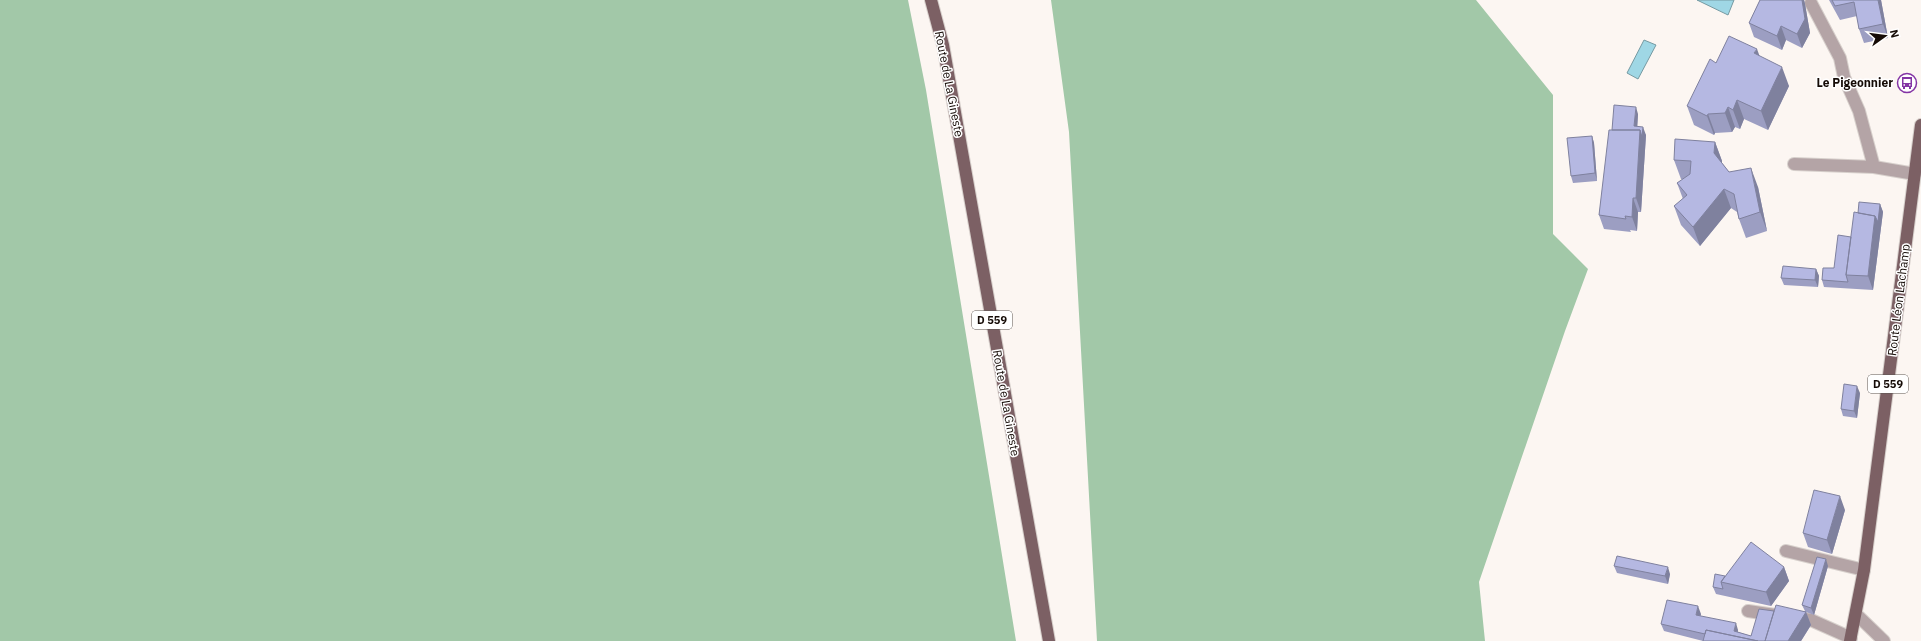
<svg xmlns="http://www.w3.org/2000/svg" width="1921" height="641" viewBox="0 0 1921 641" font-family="'IBM Plex Sans',sans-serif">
  <rect width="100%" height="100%" fill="#fcf6f2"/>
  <!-- forest -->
  <path fill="#a2c8a8" d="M0 0H908L926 90 1016 641H0Z
    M1051 0H1476L1553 95V234L1588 269 1565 331 1479 582 1485 641H1097L1069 132Z"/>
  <!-- water -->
  <path fill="#9fd7e5" stroke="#769aa2" d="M1697 0H1734L1728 15Z
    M1644 40 1656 45 1638 79 1627 73Z"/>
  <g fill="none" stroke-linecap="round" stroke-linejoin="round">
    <defs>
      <path id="service" d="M1811 3 1840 58 1844 77 1859 111 1874 167 1915 174
        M1794 164 1874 167
        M1786 551 1864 570
        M1748 611 1775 615
        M1856 614 1884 641
        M1793 617 1811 620 1851 638"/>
      <path id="primary" d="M931 0 943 45 1049 641
        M1850 641 1864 570 1921 125"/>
    </defs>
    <!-- service casing -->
    <use href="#service" stroke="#d7d0cc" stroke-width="14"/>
    <!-- primary casing -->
    <use href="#primary" stroke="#d7d0cc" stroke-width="14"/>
    <!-- service -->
    <use href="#service" stroke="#b4a4a6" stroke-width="12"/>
    <!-- primary -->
    <use href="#primary" stroke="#7c6064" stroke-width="12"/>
  </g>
  <!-- wall -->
  <path fill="#9c9ec2" d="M1760 0H1804L1805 4 1810 33 1802 48 1786 40 1782 50 1754 37 1749 23Z
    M1829 0H1881L1888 38 1864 43 1859 29 1857 16 1840 20Z
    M1759 56 1789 86 1768 130 1744 119 1740 129 1735 127 1732 132 1715 133 1714 135 1694 125 1687 106 1716 63Z
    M1638 114 1637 126 1646 135 1641 212H1638L1637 231 1630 230 1631 232 1604 229 1599 215 1612 130Z
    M1592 136 1594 143 1597 181 1573 183 1571 176Z
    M1715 142 1722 161V163L1729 172 1758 187 1767 231 1746 238 1739 219 1737 212 1731 208 1700 246 1681 225 1674 206 1683 199 1677 183 1683 179H1681L1674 160Z
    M1880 204 1883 212 1873 290 1824 287 1822 280 1834 268 1851 237 1858 213Z
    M1816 269 1819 276 1818 287 1784 285 1781 278Z
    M1860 393 1857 418 1843 416 1841 409Z
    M1845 510 1832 554 1808 547 1803 533Z
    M1614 566 1670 574 1668 584 1617 573Z
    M1828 566 1814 615 1806 612 1811 625 1801 641H1703L1664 631 1661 624 1701 614 1700 616 1738 630V632L1751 636 1774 611H1805L1802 605Z
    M1784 567 1789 581 1771 606 1716 594 1713 587 1725 576Z"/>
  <!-- shaded-wall -->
  <path fill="#7f819e" d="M1802 0H1804L1805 4 1810 33 1802 48 1797 34Z
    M1878 0H1881L1888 38 1883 24Z
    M1781 26 1786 40 1782 50 1777 36Z
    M1757 49 1764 68 1754 53Z
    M1782 67 1789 86 1768 130 1761 111Z
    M1737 100 1744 119 1740 129 1733 110Z
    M1636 107 1638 114 1637 133 1634 126Z
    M1728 107 1735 127 1732 132 1725 113Z
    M1708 114 1715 133 1714 135 1707 116Z
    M1643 127 1646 135 1641 212 1636 198 1640 130Z
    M1592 136 1594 143 1597 181 1595 173Z
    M1715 142 1722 161 1721 172 1714 153Z
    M1751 168 1758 187 1767 231 1760 212Z
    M1724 189 1731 208 1700 246 1693 227Z
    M1633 198 1638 212 1637 231 1632 217Z
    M1880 204 1883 212 1873 290 1868 276 1875 216Z
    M1816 269 1819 276 1818 287 1815 280Z
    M1857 386 1860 393 1857 418 1854 411Z
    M1840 496 1845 510 1832 554 1827 540Z
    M1826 559 1828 566 1814 615 1811 608Z
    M1668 567 1670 574 1668 584 1665 576Z
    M1784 567 1789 581 1771 606 1766 592Z
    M1698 606 1701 614 1699 622 1696 615Z
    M1806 612 1811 625 1801 641H1788Z
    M1736 623 1738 630 1736 638 1734 631Z"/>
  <!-- building -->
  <path fill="#b5b8e2" stroke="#7f819e" d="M1760 0H1802L1805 19 1797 34 1781 26 1777 36 1749 23Z
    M1832 0H1878L1883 24 1859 29 1854 2 1835 6Z
    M1729 36 1757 49 1754 53 1782 67 1761 111 1737 100 1733 110 1728 107 1725 113 1708 114 1707 116 1687 106 1710 59 1716 63Z
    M1614 105 1636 107 1634 126 1643 127 1642 137 1640 130H1612Z
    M1609 130H1640L1636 198H1633L1632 217 1625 216 1626 219 1599 215Z
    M1592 136 1595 173 1571 176 1567 138Z
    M1675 139 1715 142 1714 153 1729 172 1751 168 1760 212 1739 219 1734 194 1724 189 1693 227 1674 206 1687 195 1677 183 1690 174 1691 161 1674 160Z
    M1859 202 1880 204 1878 222 1875 216 1858 213Z
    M1854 212 1875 216 1868 276 1846 275Z
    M1838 235 1851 237 1846 275 1848 282 1822 280 1823 268H1834Z
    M1783 266 1816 269 1815 280 1781 278Z
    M1844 384 1857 386 1854 411 1841 409Z
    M1814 490 1840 496 1827 540 1803 533Z
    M1751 542 1784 567 1766 592 1721 582Z
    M1617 556 1668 567 1665 576 1614 566Z
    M1817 557 1826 559 1811 608 1802 605Z
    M1715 574 1725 576 1721 582 1723 589 1713 587Z
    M1667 600 1698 606 1696 615 1736 623 1734 631 1751 636 1759 609 1774 611 1765 641H1758L1706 630 1705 634 1661 624Z
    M1776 605 1806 612 1788 641H1765Z
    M1706 630 1758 641H1703Z"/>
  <!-- icons -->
  <defs>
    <symbol id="bus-ring" viewBox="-11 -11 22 22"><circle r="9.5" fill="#fff" stroke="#8435a5" stroke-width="1.5"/><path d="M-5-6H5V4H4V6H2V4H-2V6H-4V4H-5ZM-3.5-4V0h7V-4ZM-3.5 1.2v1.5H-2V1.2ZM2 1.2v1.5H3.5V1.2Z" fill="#8435a5"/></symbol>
  </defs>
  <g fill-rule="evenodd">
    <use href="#bus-ring" x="1896" y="72" width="22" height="22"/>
  </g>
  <g text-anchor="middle" stroke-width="3" stroke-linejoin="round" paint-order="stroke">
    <!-- shield labels -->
    <g fill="#fff" stroke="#5b5451" stroke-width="1">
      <rect x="972" y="311" width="40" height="18" rx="3"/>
      <rect x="1868" y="375" width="40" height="18" rx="3"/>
    </g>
    <g font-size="11" font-weight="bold" fill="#150b06">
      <text x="992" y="324">D 559</text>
      <text x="1888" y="388">D 559</text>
    </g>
    <!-- poi labels -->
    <g font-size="12" font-weight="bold" fill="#150b06" stroke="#fff" text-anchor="end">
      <text x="1893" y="87">Le Pigeonnier</text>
    </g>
    <!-- street labels -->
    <g font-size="12" fill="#150b06" stroke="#fff">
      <text transform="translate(949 84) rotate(79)" y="4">Route de La Gineste</text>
      <text transform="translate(1899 300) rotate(-83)" y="4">Route Léon Lachamp</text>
      <text transform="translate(1006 403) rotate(80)" y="4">Route de La Gineste</text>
    </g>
  </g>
  <!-- north arrow -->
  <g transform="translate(1885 36) rotate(76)" stroke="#ffffff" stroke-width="3" paint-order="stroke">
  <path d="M0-3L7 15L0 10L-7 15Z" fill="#150b06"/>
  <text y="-6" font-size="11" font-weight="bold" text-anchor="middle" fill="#150b06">N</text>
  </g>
</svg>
